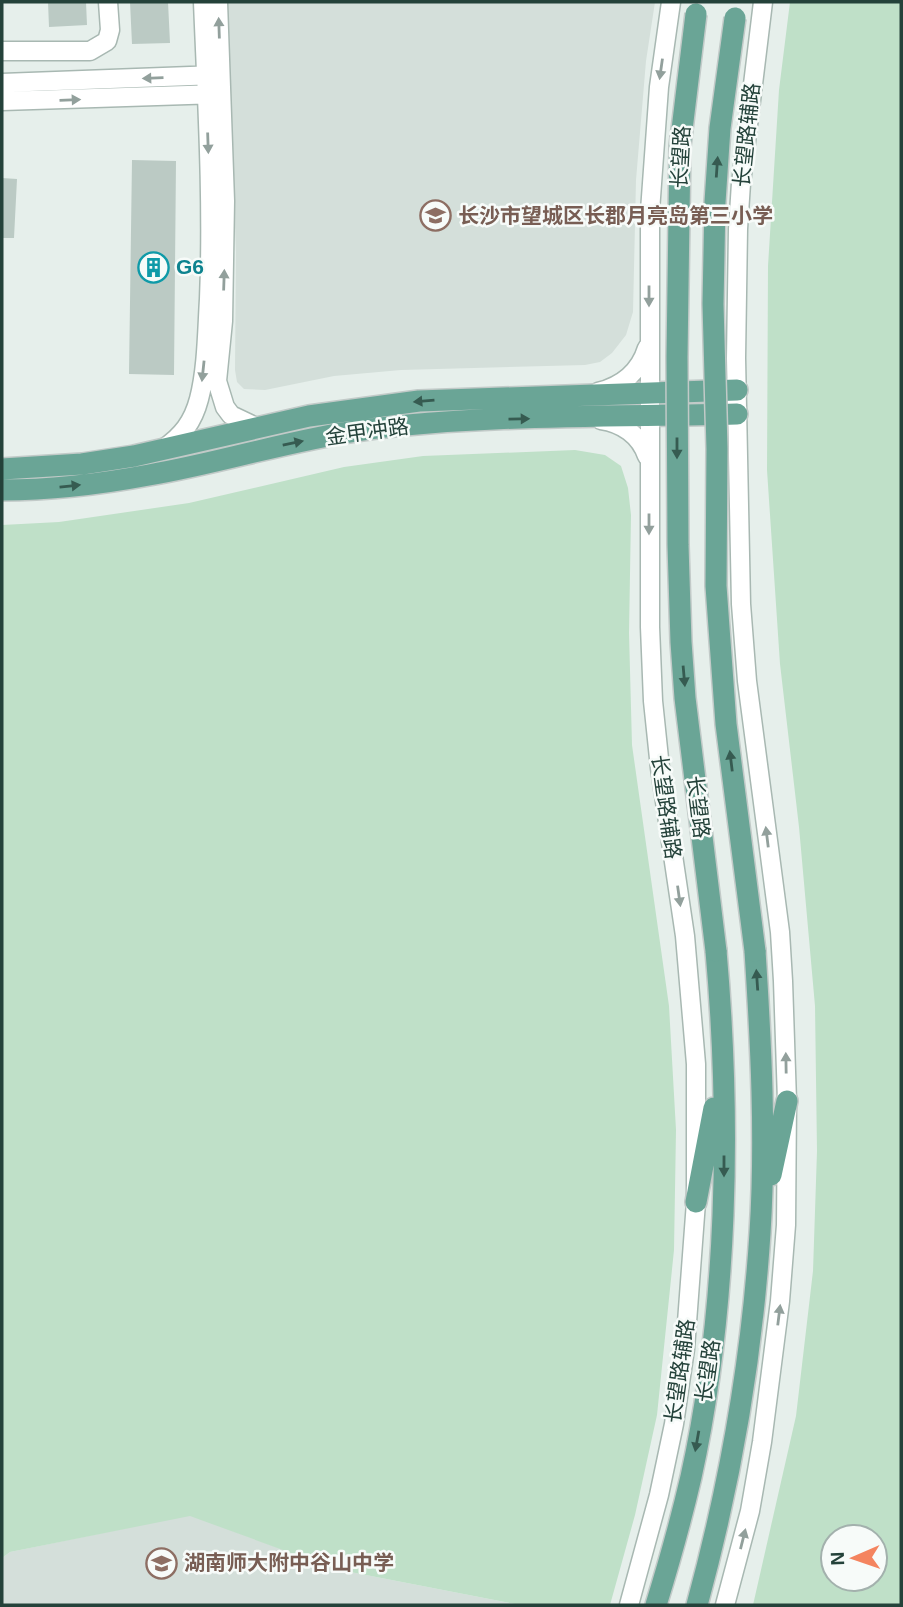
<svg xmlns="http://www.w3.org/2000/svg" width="903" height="1607" viewBox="0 0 903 1607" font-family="Arial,'Noto Sans SC',sans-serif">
  <rect width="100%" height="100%" fill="#e6efeb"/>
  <!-- built -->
  <path fill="#d4dfda" d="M226 2H655L646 61 636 180 633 312 626 335 612 353 600 362 585 365 401 370 334 376 265 390 244 389 237 382 235 370 236 252Z
    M190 1515 335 1569 520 1605H2V1558L10 1552Z"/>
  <!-- green -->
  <path fill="#bfe0c8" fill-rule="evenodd" d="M790 2H901V1605H753L796 1416 813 1271 817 1151 815 1006 799 827 780 664 767 470 768 266 779 90ZM833 1537H875V1579H833Z
    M575 450 605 455 621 466 628 488 631 515 629 633 632 745 669 1006 676 1130 674 1250 657 1415 635 1515 610 1605H520L335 1569 190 1516 10 1552 2 1558V525L59 522 189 503 344 467 423 456Z"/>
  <!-- building -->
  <path fill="#bbcac4" d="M48 2H86L87 25 49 27Z
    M130 2H168L170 43 132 44Z
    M132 160 176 161 174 375 129 374Z
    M2 178 17 179 14 238H2Z"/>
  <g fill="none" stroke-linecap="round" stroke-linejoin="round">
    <defs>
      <path id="minor" d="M218 2 225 201 223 321 217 381 225 407 231 415 256 427
        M2 51H90L107 41 110 30 108 2
        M2 83 217 75
        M2 101 219 94
        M598 392C622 386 640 371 647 348
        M601 420C622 423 640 435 647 456
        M163 449C182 436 193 422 199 399 207 368 207 331 209 299 213 200 207 101 203 2
        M629 1605 659 1495 674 1424 685 1349 696 1202V1064L685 936 660 768 653 701 650 627V211L659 87 671 2
        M725 1605 750 1511 762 1442 780 1301 786 1225 787 1101 783 981 780 932 747 681 741 604 736 358 738 229 741 183 763 2"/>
      <path id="major" d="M2 469 82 464 134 456 309 416 419 401 737 390
        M2 490C51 490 101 484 149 475 220 463 290 440 362 430 485 414 612 417 737 414
        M771 1175 787 1101
        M696 1202 714 1108
        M656 1605C669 1563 681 1520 691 1477 728 1310 731 1121 716 951
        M697 1605C730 1484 752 1358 760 1233 766 1139 761 1044 755 951"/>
    </defs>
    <!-- minor casing -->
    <use href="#minor" stroke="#a8b8b2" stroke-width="21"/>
    <!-- major casing -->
    <use href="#major" stroke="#c2cac8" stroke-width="24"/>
    <!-- minor -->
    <use href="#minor" stroke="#fff" stroke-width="18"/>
    <!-- major -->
    <use href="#major" stroke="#6aa596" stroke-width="21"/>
    <defs>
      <path id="major-bridge" d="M696 14 680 146 677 357 678 545 681 642 685 698 716 951
        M735 18 720 128 715 202 713 304 717 449 716 586 726 724 755 951"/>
    </defs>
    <!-- major-bridge casing -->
    <use href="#major-bridge" stroke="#c2cac8" stroke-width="24" stroke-linecap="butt"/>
    <!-- major-bridge -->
    <use href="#major-bridge" stroke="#6aa596" stroke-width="21"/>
  </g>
  <!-- one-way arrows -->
  <defs><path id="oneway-solid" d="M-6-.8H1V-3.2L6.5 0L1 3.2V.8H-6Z" transform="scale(1.75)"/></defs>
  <g fill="#92a09c">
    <use href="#oneway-solid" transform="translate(219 28) rotate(-92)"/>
    <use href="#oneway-solid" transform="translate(661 69) rotate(98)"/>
    <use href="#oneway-solid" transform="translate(153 78) rotate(178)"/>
    <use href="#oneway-solid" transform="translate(70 100) rotate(-2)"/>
    <use href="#oneway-solid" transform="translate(208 143) rotate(88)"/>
    <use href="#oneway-solid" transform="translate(224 280) rotate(-88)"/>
    <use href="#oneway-solid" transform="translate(649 296) rotate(90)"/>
    <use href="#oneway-solid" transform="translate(203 371) rotate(96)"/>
    <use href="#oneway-solid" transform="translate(649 524) rotate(90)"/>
    <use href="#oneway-solid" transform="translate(767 837) rotate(-97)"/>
    <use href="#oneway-solid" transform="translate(679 896) rotate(82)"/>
    <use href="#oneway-solid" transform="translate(786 1063) rotate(-91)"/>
    <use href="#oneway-solid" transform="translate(779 1315) rotate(-83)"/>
    <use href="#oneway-solid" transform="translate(743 1539) rotate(-76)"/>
  </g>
  <g fill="#365b51">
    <use href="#oneway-solid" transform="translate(717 167) rotate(-86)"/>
    <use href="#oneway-solid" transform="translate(424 401) rotate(175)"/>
    <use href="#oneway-solid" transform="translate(519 419) rotate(-1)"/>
    <use href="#oneway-solid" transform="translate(293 443) rotate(-12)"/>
    <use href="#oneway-solid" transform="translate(677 448) rotate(90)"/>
    <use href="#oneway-solid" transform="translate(70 486) rotate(-6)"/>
    <use href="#oneway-solid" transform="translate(684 676) rotate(85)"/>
    <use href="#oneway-solid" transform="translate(731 761) rotate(-97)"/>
    <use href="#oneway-solid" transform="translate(757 980) rotate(-94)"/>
    <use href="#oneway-solid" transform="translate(724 1166) rotate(90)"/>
    <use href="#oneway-solid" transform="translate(697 1441) rotate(100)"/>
  </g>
  <!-- icons -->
  <defs>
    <symbol id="school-ring" viewBox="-11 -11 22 22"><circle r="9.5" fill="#f7fbf9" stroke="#8d6e63" stroke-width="1.5"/><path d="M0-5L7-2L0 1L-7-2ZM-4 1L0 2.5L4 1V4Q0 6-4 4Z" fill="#8d6e63"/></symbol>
    <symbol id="building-ring" viewBox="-11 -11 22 22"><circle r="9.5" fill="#f7fbf9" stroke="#0f9aa8" stroke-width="1.5"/><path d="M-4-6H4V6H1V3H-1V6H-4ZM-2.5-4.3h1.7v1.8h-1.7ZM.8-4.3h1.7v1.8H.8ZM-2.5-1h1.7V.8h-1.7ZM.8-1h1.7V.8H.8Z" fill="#0f9aa8"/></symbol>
  </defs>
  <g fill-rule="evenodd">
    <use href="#school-ring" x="418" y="198" width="35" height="35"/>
    <use href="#building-ring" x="136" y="250" width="35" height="35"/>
    <use href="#school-ring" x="144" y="1546" width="35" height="35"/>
  </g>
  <g text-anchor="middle" stroke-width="5" stroke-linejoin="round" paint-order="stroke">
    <!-- street labels -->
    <g font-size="21" fill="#24423a" stroke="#f7fbf9">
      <text transform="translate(747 135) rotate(-84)" y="7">长望路辅路</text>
      <text transform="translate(681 157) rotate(-87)" y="7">长望路</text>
      <text transform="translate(367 432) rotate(-8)" y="7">金甲冲路</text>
      <text transform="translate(666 807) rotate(82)" y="7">长望路辅路</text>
      <text transform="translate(698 807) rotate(83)" y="7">长望路</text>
      <text transform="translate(680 1371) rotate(-82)" y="7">长望路辅路</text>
      <text transform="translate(708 1371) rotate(-82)" y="7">长望路</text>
    </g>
    <!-- education labels -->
    <g font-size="21" font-weight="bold" fill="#785e54" stroke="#f7fbf9" text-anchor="start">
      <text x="458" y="223">长沙市望城区长郡月亮岛第三小学</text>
      <text x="184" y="1570">湖南师大附中谷山中学</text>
    </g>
    <!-- culture labels -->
    <g font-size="21" font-weight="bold" fill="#0d838f" stroke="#f7fbf9" text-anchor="start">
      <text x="176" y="274">G6</text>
    </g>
  </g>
  <!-- border -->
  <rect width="903" height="1607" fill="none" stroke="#24423a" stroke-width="7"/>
  <!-- north arrow -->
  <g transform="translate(854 1558) rotate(268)"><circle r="33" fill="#f7fbf9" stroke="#a3b1ad" stroke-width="2"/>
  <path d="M0-5L12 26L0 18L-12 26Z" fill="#f4845f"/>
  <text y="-10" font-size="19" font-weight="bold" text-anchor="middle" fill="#24423a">N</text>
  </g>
</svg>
